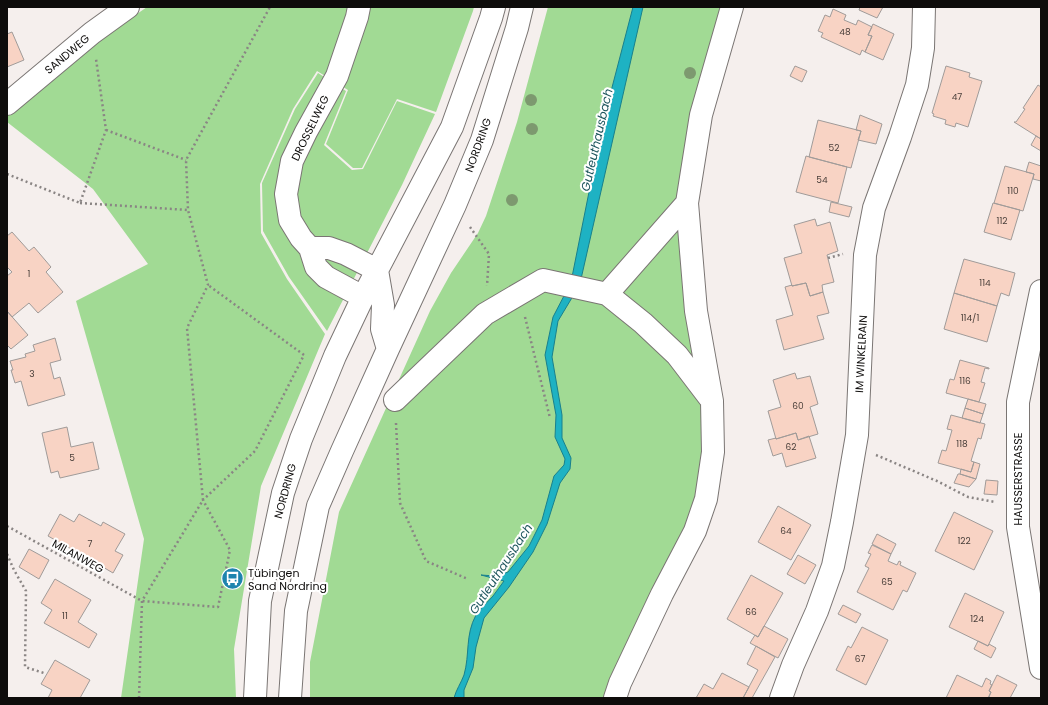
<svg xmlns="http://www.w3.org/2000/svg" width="1048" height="705" viewBox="0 0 1048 705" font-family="Poppins,sans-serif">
  <rect width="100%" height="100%" fill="#f5efed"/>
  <!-- green -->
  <path fill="#a1da94" d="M147 7H474L473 11 436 112 397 99 362 168H353L326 144 348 90 317 71 293 109 260 184 261 233 287 279 325 334 261 486 234 649 236 698H121L144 539 76 301 148 264 93 189 7 122V114L104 37Z
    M548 7H732L687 203 712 401 706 499 615 698H310V662L339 512 430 311 451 273 478 233 486 216 517 122Z
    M318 73 346 91 324 145 352 170 363 169 397 101 435 114 402 185 327 331 289 277 263 231 262 183 295 109Z"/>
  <!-- water -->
  <path fill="#1eb2c3" stroke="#19808c" d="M633 7H643L581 279 572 277 603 122Z
    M566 292 573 296 558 321 552 357 562 415V438L571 458 570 469 560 483 547 524 533 552 509 587 484 618 476 647 473 668 464 690V698H454C456 690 461 683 464 675 470 654 465 635 476 615 480 608 488 602 493 596 497 591 500 586 504 581L481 575 495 576 508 572 529 546 542 520 554 476 564 465 565 459 555 437 556 415 545 355 553 317Z"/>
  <!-- building -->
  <path fill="#f8d3c4" stroke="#a09b99" d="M860 7H883L877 18 859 10Z
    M833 9 846 15 844 20 856 25 858 20 872 27 868 35 872 36 865 52 862 50 860 55 821 37 823 33 818 31 825 15 830 17Z
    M873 24 894 34 883 60 865 52 872 36 868 35Z
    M12 32 24 60 7 67V34Z
    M795 66 807 71 802 82 790 76Z
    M946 66 970 73 969 77 982 81 968 127 956 123 955 127 945 124 946 120 933 116 934 114 932 113Z
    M1038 85 1041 87V139L1014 122H1016L1025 109 1023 108Z
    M860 115 882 124 876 144 858 140 861 131 856 130Z
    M818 120 861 131 851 168 809 157Z
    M1036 136 1041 139V151L1031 145Z
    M806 156 847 167 838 203 796 192Z
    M1029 162 1041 166V181L1033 179 1034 174 1026 172Z
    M1005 166 1034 174 1023 211 994 203Z
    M831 202 852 207 849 217 829 212Z
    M993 203 1020 210 1011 240 984 232Z
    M815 219 817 226 830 222 838 251 827 255 834 282 822 285 823 292 810 296 806 283 792 286 784 258 802 253 794 225Z
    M12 232 29 251 34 247 51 267 46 272 63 292 38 313 29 303 12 317 7 311V276L12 272 7 267V236Z
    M964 259 1015 273 1009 296 1001 293 997 306 954 293Z
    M806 283 810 296 823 292 829 313 817 316 824 339 784 350 776 320 793 315 785 287 792 285V286Z
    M954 293 997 306 987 342 944 329Z
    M7 311 28 335 11 349 7 345Z
    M55 338 61 360 50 363 54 379 60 377 65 395 28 406 21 381 15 383 11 370H13L10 361 26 357 25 354 35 351 33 345Z
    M960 360 989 368V369L985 368 981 382 985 383 979 402 946 393 950 379 954 380Z
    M795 373 797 379 810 376 818 404 810 407 818 434 798 440 796 433 776 439 768 411 781 407 773 380Z
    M968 399 986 404 983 414 965 408Z
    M965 408 983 414 980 423 962 418Z
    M951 415 985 424 981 439 978 438 971 461 974 462 971 472 938 463 942 450 946 451 952 430 947 429Z
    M67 427 71 447 93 442 99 469 60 478 58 471 51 473 42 433Z
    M796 433 798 440 809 436 816 458 786 467 782 453 773 456 768 440 776 438V439Z
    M974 462 980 464 976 479 960 474 961 469 971 472Z
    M958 474H960L976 479 969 487 954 483Z
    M986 480 998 481 997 495 984 494Z
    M778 506 811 525 791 560 758 542Z
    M954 512 993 531 974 570 935 551Z
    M60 514 74 522 79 514 101 526 103 522 125 534 115 551 123 555 113 573 91 560 90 562 81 557 82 555 48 536Z
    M877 534 896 544 891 554 872 544Z
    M872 545 891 554 888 561 897 565 899 561 901 562 900 565 916 573 907 592 903 590 893 610 857 592 869 568 865 566 871 554 868 553Z
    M29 549 49 560 39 579 19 567Z
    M798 555 816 565 805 584 787 574Z
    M751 575 783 593 758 637 727 619Z
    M55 579 91 600 78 622 97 634 89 648 44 623 52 610 41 603Z
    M965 593 1004 612 988 646 949 627Z
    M843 605 861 614 856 623 838 614Z
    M764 626 788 639 778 658 750 643 755 635 758 637Z
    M862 627 888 640 866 685 836 670 848 646 851 648Z
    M978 641 988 646 989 644 996 648 991 658 974 649Z
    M756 646 775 657 752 698H743L758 670 747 664Z
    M55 660 90 680 80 698H48L52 690 41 684Z
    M722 673 749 687 743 698H696L704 684 713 689Z
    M957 675 982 687 986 678 991 681 990 684 992 685 989 691 991 692 988 698H946Z
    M997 675 1017 685 1010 698H992L989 697 991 692 989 691Z"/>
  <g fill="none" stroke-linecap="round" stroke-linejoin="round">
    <defs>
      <path id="minor" d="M359 7 357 17 337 76 306 132 292 161 286 194 290 220 301 238 310 248 316 267 326 277 363 297
        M7 104 92 33 128 7
        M310 248H329L346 254 377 270
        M377 270 383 305 382 329 388 349
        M1041 291 1018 402V527L1041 668
        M607 294 687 203
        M395 400 485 314 543 280 607 294 643 323 677 355 709 397
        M255 698 260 601 283 493 301 439 335 356 363 297 452 127 491 18 494 7
        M290 698 296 611 318 506 342 451 388 349 455 205 482 140 517 28 522 7
        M615 698 620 683 662 594 695 531 706 499 713 452 712 401 696 311 687 203 701 115 732 7
        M781 698 793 665 817 611 833 566 842 522 857 435 865 255 874 208 900 137 917 85 923 48 924 7"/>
    </defs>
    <!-- minor casing -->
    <use href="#minor" stroke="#7a7573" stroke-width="24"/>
    <!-- path -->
    <path stroke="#8a8584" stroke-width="2.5" stroke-dasharray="2 3" stroke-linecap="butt" d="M106 130 186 160
      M7 174 80 203 106 130 96 59
      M80 203 188 210
      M470 227 489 254 487 286
      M828 258 843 254
      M525 317 550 418
      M396 423 400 503 426 561 468 579
      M876 455 937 481 968 497 995 502
      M7 526 142 601 218 607 230 550 203 500 255 451 304 355 208 285
      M7 554 14 570 26 591 25 667 44 673
      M139 698 142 601 203 500 187 328 208 285 188 210 186 160 270 7"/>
    <!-- minor -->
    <use href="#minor" stroke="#fff" stroke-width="22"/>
  </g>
  <!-- trees -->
  <g fill="#7d996f">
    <circle cx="690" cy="73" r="6"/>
    <circle cx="531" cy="100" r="6"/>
    <circle cx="532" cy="129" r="6"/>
    <circle cx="512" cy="200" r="6"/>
  </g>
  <!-- icons -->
  <defs>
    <symbol id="bus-disc" viewBox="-11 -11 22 22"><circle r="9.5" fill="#1e84ae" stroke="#fff"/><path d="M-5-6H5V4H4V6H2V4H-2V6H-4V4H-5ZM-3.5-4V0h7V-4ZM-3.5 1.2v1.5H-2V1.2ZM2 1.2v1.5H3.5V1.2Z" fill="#fff"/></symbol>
  </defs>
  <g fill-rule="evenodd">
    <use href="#bus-disc" x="220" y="566" width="25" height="25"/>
  </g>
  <g text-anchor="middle" stroke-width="4" stroke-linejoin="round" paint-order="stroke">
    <!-- number labels -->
    <g font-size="9" fill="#483e39">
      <text x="845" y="35">48</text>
      <text x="957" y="100">47</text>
      <text x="834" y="151">52</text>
      <text x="822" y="183">54</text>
      <text x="1013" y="194">110</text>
      <text x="1002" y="224">112</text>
      <text x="29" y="277">1</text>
      <text x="985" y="286">114</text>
      <text x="970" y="321">114/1</text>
      <text x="32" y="377">3</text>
      <text x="965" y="384">116</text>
      <text x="798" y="409">60</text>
      <text x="962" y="447">118</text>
      <text x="791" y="450">62</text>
      <text x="72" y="461">5</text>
      <text x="786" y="534">64</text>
      <text x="964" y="544">122</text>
      <text x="90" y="547">7</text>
      <text x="887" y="585">65</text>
      <text x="751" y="615">66</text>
      <text x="65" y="619">11</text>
      <text x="977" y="622">124</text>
      <text x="860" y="662">67</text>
    </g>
    <!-- street labels -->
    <g font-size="11" fill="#0e0c0b" stroke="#fff">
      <text transform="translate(67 54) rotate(-40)" y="4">SANDWEG</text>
      <text transform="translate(310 128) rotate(-64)" y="4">DROSSELWEG</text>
      <text transform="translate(478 145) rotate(-70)" y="4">NORDRING</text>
      <text transform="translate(861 354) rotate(-87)" y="4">IM WINKELRAIN</text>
      <text transform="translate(1018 479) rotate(-90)" y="4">HAUSSERSTRASSE</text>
      <text transform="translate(285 491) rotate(-75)" y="4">NORDRING</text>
      <text transform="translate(78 556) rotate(29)" y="4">MILANWEG</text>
    </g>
    <!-- poi labels -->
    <g font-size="11" fill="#0e0c0b" stroke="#fff" text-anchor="start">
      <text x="248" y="577">Tübingen<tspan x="248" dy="13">Sand Nordring</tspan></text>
    </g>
    <!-- water labels -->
    <g font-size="12" font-style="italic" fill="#1e565d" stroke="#fff">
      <text transform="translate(597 140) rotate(-77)" y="4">Gutleuthausbach</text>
      <text transform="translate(501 569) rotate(-57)" y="4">Gutleuthausbach</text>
    </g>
  </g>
  <!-- border -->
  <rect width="1048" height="705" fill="none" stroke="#0e0c0b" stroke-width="16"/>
</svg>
